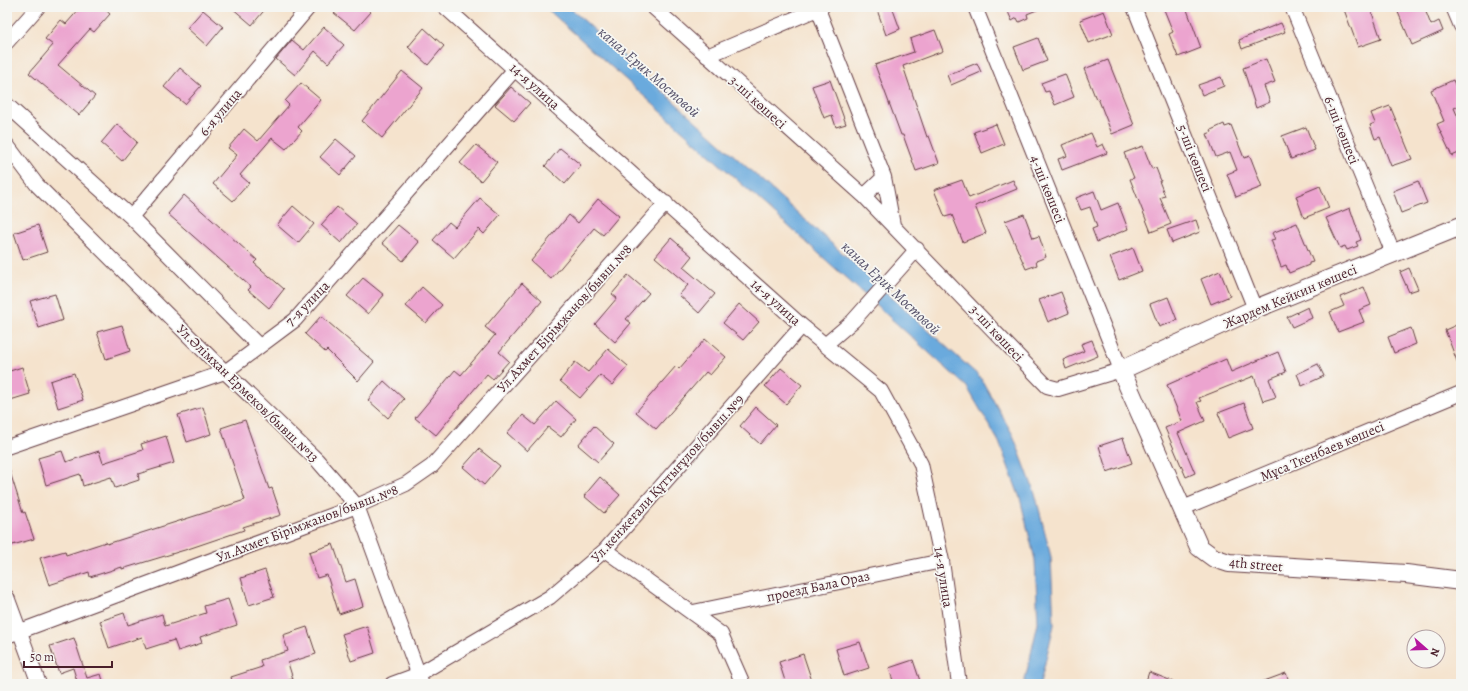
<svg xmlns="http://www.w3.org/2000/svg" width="1468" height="691" viewBox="0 0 1468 691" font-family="Alegreya,serif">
  <rect width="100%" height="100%" fill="#f6f6f2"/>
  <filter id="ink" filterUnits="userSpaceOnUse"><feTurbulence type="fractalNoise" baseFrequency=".025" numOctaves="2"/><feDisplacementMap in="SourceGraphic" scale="8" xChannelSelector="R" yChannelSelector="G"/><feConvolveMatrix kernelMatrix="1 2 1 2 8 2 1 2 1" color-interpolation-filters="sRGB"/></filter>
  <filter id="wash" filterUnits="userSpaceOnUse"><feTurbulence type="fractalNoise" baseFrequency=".012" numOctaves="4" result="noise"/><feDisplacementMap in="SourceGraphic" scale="16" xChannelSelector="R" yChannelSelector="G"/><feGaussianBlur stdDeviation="0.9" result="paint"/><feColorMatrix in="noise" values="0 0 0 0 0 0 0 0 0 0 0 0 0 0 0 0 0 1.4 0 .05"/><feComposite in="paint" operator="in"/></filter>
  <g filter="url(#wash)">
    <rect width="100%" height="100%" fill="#f5e3cd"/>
    <!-- water -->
    <path fill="#6aaadd" stroke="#5a6484" d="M545 7H569L980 377 1013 435 1035 493 1051 557 1054 625 1040 684H1024L1038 623 1035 560 1020 498 999 442 967 387Z"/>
    <g id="blocks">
      <!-- building -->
      <path fill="#eca4cf" d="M81 7H102L110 14 94 32 90 29 58 65 95 96 79 115 29 73 53 45 45 39 61 20 66 24Z
        M231 7H267L252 25Z
        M339 7H365L371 12 355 30 334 13Z
        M876 7H892L900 29 886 35Z
        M1006 7H1044L1027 14 1028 18 1019 22 1017 18 1012 21Z
        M1163 7H1186L1201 48 1178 57 1169 34 1173 32Z
        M1343 7H1370L1381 39 1358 47Z
        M1404 7H1424L1431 25 1439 21 1443 31 1412 45 1397 10Z
        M203 10 223 27 207 46 187 28Z
        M1104 11 1113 34 1089 43 1080 20Z
        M1281 23 1285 32 1242 49 1239 40Z
        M324 27 344 45 328 63 315 51 295 75 276 59 292 40 304 50Z
        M424 28 444 46 428 65 408 47Z
        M935 30 943 51 903 66 927 137 929 136 939 163 916 171 903 135H901L875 65 914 52 910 39Z
        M1038 38 1047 61 1023 70 1014 47Z
        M1266 59 1275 82 1264 86 1270 102 1256 108 1243 68Z
        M1108 60 1134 125 1112 134 1098 98 1096 99 1084 69Z
        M977 63 981 72 951 85 947 75Z
        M180 68 201 86 185 104 164 87Z
        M402 71 423 88 382 138 362 121Z
        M1065 74 1074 97 1055 105 1049 91 1045 92 1041 83Z
        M1221 77 1224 86 1202 95 1198 85Z
        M830 80 846 124 836 127 832 115 824 118 812 86Z
        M1453 80 1461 99V105L1454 108 1461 124V152L1452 156 1437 124 1444 121 1431 90Z
        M301 83 321 100 298 127 302 131 286 149 272 138 240 175 249 183 233 201 213 184 237 155 228 148 244 129 258 141 289 105 285 101Z
        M511 87 530 103 514 121 495 105Z
        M1390 106 1412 159 1391 166 1380 137 1375 139 1370 125 1375 123 1371 113Z
        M117 124 137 142 122 161 101 143Z
        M996 124 1004 144 982 153 974 132Z
        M1224 124 1225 127 1231 125 1244 158 1250 156 1262 187 1236 197 1227 174 1237 170 1230 152 1216 157 1207 134 1212 132 1211 130Z
        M1306 127 1315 150 1291 159 1282 136Z
        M1091 133 1097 147 1103 144 1107 153 1062 170 1058 159 1067 156 1062 145Z
        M336 139 356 156 340 175 320 157Z
        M476 145 497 162 481 181 460 163Z
        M1143 146 1152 169 1156 168 1161 181H1159L1165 196 1160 198 1171 224 1151 232 1130 179 1134 178 1124 153Z
        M560 148 581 165 565 184 545 166Z
        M962 180 969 198 1013 180 1017 189 975 206 986 233 963 242 952 215 945 217 934 190Z
        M1418 181 1427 203 1401 213 1393 191Z
        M1320 186 1329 208 1304 218 1296 196Z
        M1094 191 1101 210 1118 203 1128 229 1097 242 1092 229 1097 227 1090 207 1081 210 1076 198Z
        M184 195 257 260 254 263 284 289 269 308 248 290 251 287 168 214Z
        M480 198 500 215 484 234 479 229 454 258 433 240 449 222 455 227Z
        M598 199 619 216 603 235 594 228 551 279 531 261 569 215 578 223Z
        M293 206 314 224 298 243 277 225Z
        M337 207 357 224 341 243 321 225Z
        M1350 208 1361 240 1356 242 1358 246 1347 250 1345 246 1340 248 1326 218Z
        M1024 214 1033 238 1039 236 1046 257 1036 261 1037 265 1026 269 1005 221Z
        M1196 220 1200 232 1172 243 1167 230Z
        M1297 223 1313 262 1309 263V265L1289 273 1286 265 1281 267 1271 240 1275 239 1272 233Z
        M38 225 47 252 23 260 14 233Z
        M398 225 419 242 403 261 382 243Z
        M671 238 692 256 683 267 715 294 699 313 679 295 688 285 655 257Z
        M1133 248 1142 271 1119 280 1110 257Z
        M1409 268 1418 289 1409 292 1400 272Z
        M1220 271 1230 296 1211 304 1201 279Z
        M628 275 649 293 626 319 631 323 615 342 595 324 617 298 612 294Z
        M363 278 384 295 368 314 347 296Z
        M522 283 542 301 499 352 509 361 493 379 487 374 436 435 415 418 455 370 461 375 495 335 485 327Z
        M422 287 442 305 426 323 406 306Z
        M1364 287 1371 305 1359 310 1364 322 1338 332 1330 312 1344 306 1340 297Z
        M1061 292 1069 313 1048 322 1039 300Z
        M55 294 63 320 39 328 30 301Z
        M1168 297 1177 320 1159 327 1150 304Z
        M739 304 759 322 743 340 723 323Z
        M1308 307 1312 318 1292 327 1287 317Z
        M321 316 374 362 358 381 327 350 325 352 305 334Z
        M1461 323V369H1460L1445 330Z
        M122 325 130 351 106 359 97 332Z
        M1411 328 1416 344 1394 353 1388 337Z
        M705 339 726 357 710 375 706 372 656 429 636 412 676 366 679 369Z
        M1092 340 1098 356 1066 369 1063 360 1084 351 1081 344Z
        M608 349 628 366 612 385 600 375 580 398 560 381 575 362 588 372Z
        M1278 352 1286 372 1269 379 1276 397 1263 401 1254 376 1199 398 1201 401 1197 402 1205 421 1178 433 1195 473 1186 477 1165 428 1182 421 1167 385 1226 359 1231 372Z
        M1318 364 1324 376 1302 386 1297 374Z
        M22 367 30 394 7 401V372Z
        M781 368 802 385 786 404 765 386Z
        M74 373 83 400 58 408 50 381Z
        M384 381 404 399 388 418 368 400Z
        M556 401 576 419 561 437 548 427 527 451 507 433 523 415 535 425Z
        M1244 403 1253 428 1228 438 1218 413Z
        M203 407 211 434 187 442 178 415Z
        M756 407 776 425 760 444 740 426Z
        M245 420 269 489 272 488 281 515 243 527 244 530 188 549 122 569V567L90 577 89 572 49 585 40 558 65 551 66 555 106 542 107 544 245 500 221 428Z
        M594 426 614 444 598 462 578 445Z
        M166 436 174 463 138 474 139 480 115 488 111 477 83 486 80 474 46 485 38 458 62 451 66 462 99 451 103 463 143 450 141 444Z
        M1123 438 1132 463 1107 472 1099 446Z
        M479 449 500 466 484 485 463 467Z
        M9 469 23 513 25 512 34 539 9 546 7 539V470Z
        M600 477 620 495 604 513 584 496Z
        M333 544 346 582 355 579 363 606 339 614 327 575 317 578 309 552Z
        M265 570 274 597 249 605 241 578Z
        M228 599 237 625 200 637 202 643 178 651 174 640 146 649 142 637 109 648 100 621 124 613 128 625 162 614 165 626 206 613 204 606Z
        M367 626 375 653 351 661 342 634Z
        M307 627 316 654 288 663 293 679 276 684H233L231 677 262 667 260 660 288 651 283 635Z
        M74 638 87 678 101 674 104 684H75L77 681 73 668 59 673 50 646Z
        M860 642 869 668 844 676 836 649Z
        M803 654 812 681 801 684H786L779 662Z
        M913 660 921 684H894L889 668Z
        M1149 672 1177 683V684H1145Z
        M1286 673 1290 684H1260L1259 683Z"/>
    </g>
  </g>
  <g filter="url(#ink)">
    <use href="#blocks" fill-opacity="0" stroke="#643c43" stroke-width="1"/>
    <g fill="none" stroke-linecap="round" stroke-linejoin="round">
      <defs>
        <path id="minor" d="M445 7 802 326 881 391 921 464 942 561 959 684
          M653 7 864 196 1047 386 1058 389 1121 370 975 7
          M1134 7 1255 309
          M1292 7 1393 253
          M1453 7 1461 26
          M818 9 884 177 893 225
          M7 42 38 7
          M707 56 822 7
          M7 105 131 217 259 346
          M7 145 37 185 225 372 317 460 357 506 422 684
          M864 196 884 177
          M131 217 309 7
          M825 345 853 321 917 249
          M7 447 225 372 295 320 515 69
          M1183 508 1461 393
          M605 550 721 634 743 684
          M7 597 39 684
          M693 612 942 561
          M7 636 357 506 406 484 432 466 666 203
          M392 684 419 674 550 597 605 550 802 326"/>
        <path id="tertiary" d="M1461 226 1255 309 1121 370 1199 547 1214 558 1229 563 1406 574 1461 581"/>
      </defs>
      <!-- minor casing -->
      <use href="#minor" stroke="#643c43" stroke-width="16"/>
      <!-- tertiary casing -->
      <use href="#tertiary" stroke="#643c43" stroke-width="20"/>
      <!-- minor -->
      <use href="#minor" stroke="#fff" stroke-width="14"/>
      <!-- tertiary -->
      <use href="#tertiary" stroke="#fff" stroke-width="18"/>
    </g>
  </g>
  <g text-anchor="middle" stroke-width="3.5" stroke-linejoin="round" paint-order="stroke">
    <!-- street labels -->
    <g font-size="14" fill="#4a1f2b" stroke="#f6f6f2">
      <text transform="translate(535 86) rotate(42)" y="5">14-я улица</text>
      <text transform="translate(758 102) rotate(42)" y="5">3-ші көшесі</text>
      <text transform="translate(220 112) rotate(-50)" y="5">6-я улица</text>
      <text transform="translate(1342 130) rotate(68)" y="5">6-ші көшесі</text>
      <text transform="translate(1195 158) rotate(68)" y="5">5-ші көшесі</text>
      <text transform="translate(1048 189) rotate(68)" y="5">4-ші көшесі</text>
      <text transform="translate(1290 296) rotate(-23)" y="5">Жардем Кейкин көшесі</text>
      <text transform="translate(776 302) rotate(42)" y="5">14-я улица</text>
      <text transform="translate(307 303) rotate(-46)" y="5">7-я улица</text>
      <text transform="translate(564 318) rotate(-48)" y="5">Ул.Ахмет Бірімжанов/бывш.№8</text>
      <text transform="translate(997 333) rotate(47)" y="5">3-ші көшесі</text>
      <text transform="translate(248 393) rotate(44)" y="5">Ул.Әлімхан Ермеков/бывш.№13</text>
      <text transform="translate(1322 451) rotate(-23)" y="5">Мұса Ткенбаев көшесі</text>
      <text transform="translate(667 478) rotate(-48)" y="5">Ул.кенжеғали Құттығұлов/бывш.№9</text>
      <text transform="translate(307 523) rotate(-21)" y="5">Ул.Ахмет Бірімжанов/бывш.№8</text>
      <text transform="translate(1256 564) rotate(5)" y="5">4th street</text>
      <text transform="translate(944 577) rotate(81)" y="5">14-я улица</text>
      <text transform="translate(818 586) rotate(-12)" y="5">проезд Бала Ораз</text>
    </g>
    <!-- water labels -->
    <g font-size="15" font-style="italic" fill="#555069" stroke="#f6f6f2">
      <text transform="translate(649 72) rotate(41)" y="5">канал Ерик Мостовой</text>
      <text transform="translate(891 288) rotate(43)" y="5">канал Ерик Мостовой</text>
    </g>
  </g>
  <!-- margin -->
  <rect width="1468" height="691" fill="none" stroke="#f6f6f2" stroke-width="24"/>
  <!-- north arrow -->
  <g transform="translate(1426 649) rotate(110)"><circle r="19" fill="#f6f6f2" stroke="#b1a0a2"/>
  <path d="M0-3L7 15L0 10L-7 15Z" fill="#b5179e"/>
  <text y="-6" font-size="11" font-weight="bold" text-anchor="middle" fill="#4a1f2b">N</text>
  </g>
  <!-- scale -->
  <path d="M24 661v6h88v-6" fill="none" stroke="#4a1f2b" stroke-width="2"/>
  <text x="30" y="661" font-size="12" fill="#4a1f2b" stroke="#f6f6f2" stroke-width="3" paint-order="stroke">50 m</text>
</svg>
